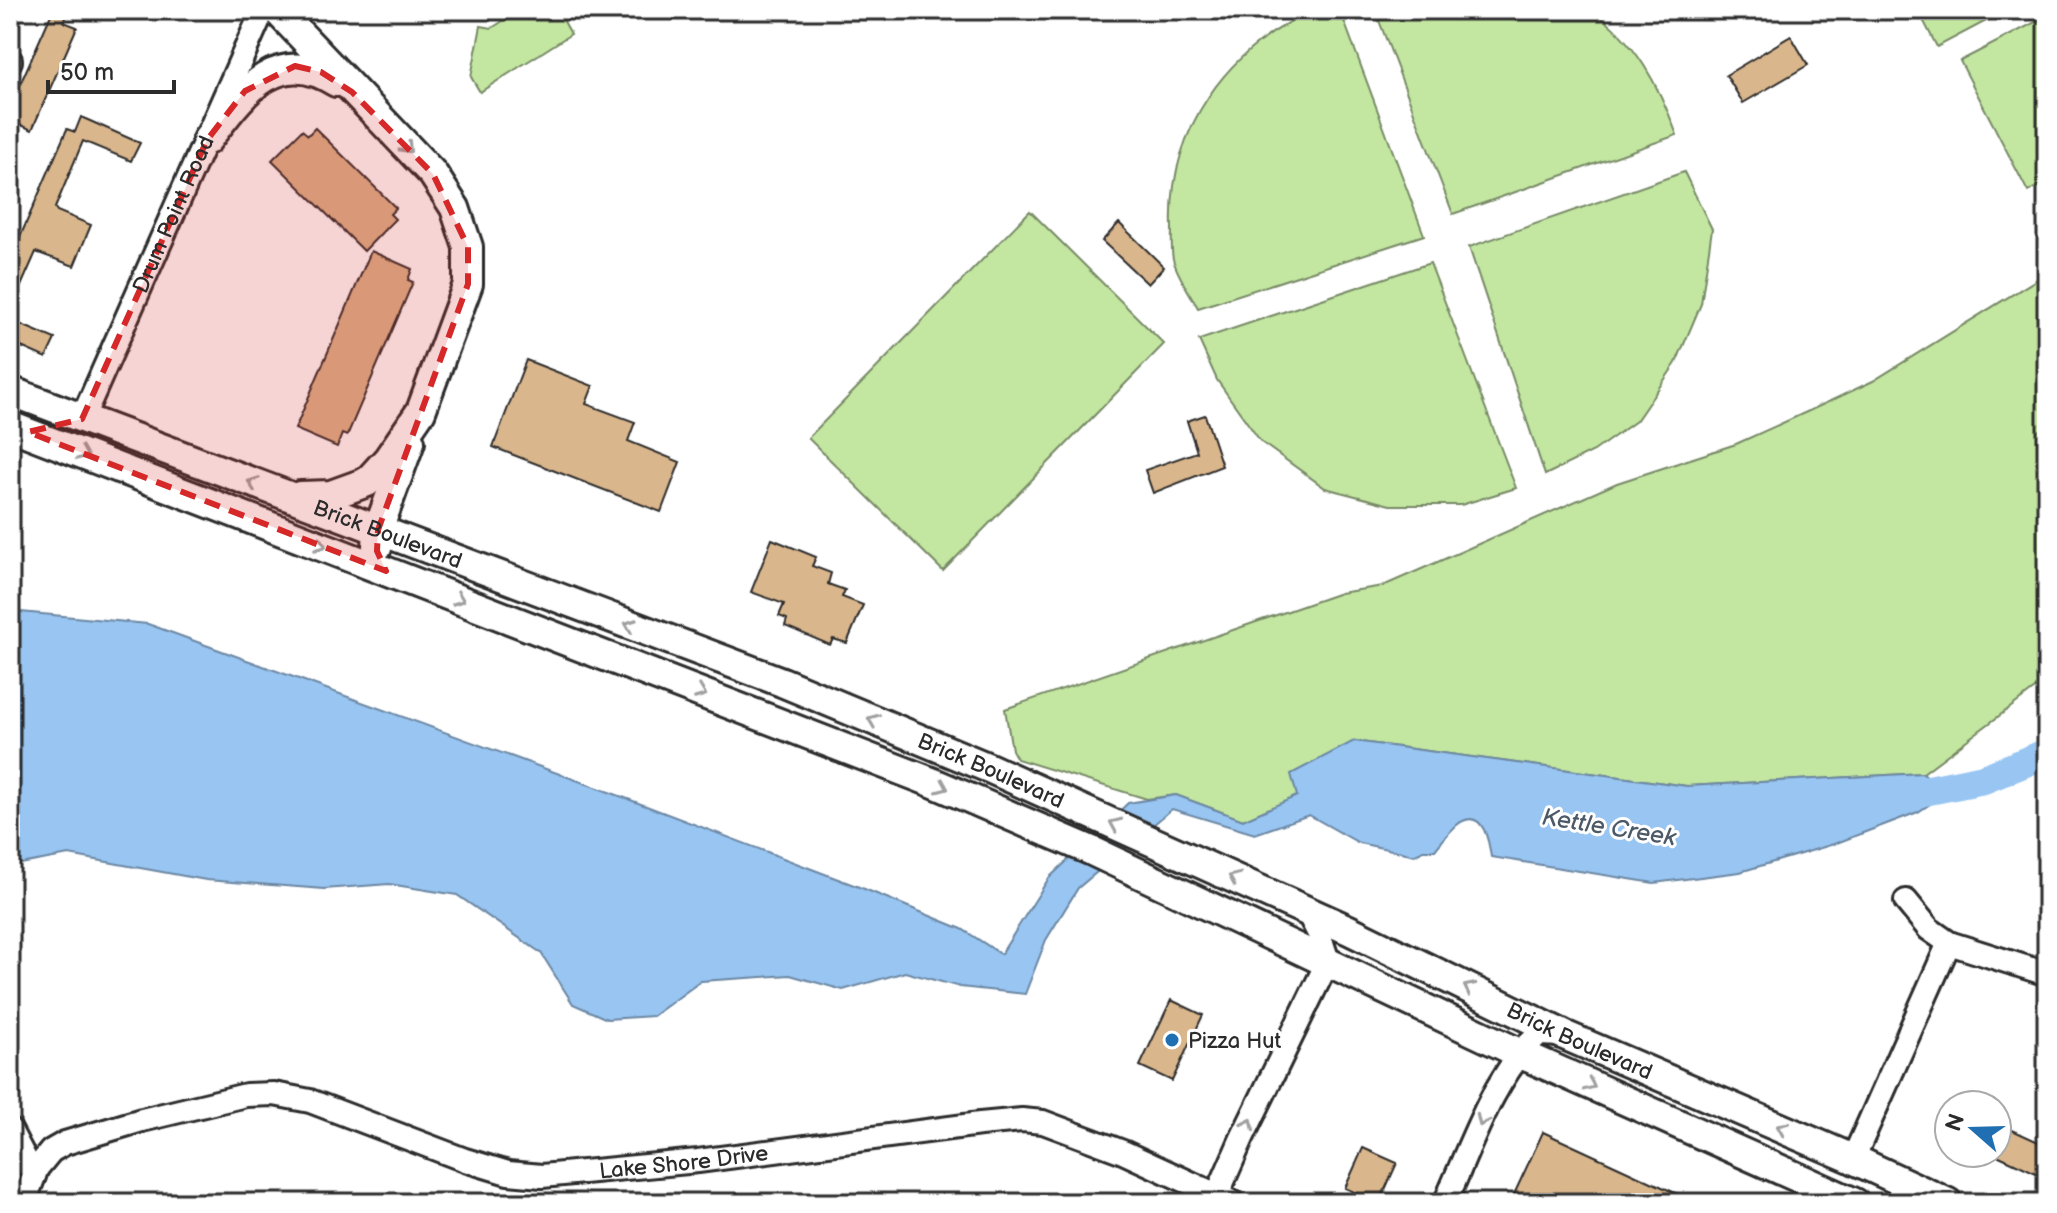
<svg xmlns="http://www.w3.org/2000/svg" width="2057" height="1213" viewBox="0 0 2057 1213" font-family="'Balsamiq Sans',sans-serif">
  <rect width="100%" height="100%" fill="#fff"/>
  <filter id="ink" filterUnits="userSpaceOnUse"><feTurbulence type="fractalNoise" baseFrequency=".0125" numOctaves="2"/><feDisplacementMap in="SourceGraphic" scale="16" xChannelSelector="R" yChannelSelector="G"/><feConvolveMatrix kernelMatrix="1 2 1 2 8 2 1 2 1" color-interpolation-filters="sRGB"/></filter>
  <g filter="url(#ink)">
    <!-- green -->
    <path fill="#c3e7a1" stroke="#778966" stroke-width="2" d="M510 10H530L561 16 571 34 480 92 471 77 481 26 492 28 509 17Z
      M1315 10H1340L1424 235 1198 308C1190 293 1177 275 1173 259 1171 249 1172 237 1172 228 1168 130 1226 48 1315 10Z
      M1375 10H1591C1635 39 1659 86 1677 135L1453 214Z
      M1918 10H2007L1937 47Z
      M2047 16V182L2028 192 1960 61Z
      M1684 172 1712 229 1701 304 1676 363 1636 421 1594 451 1545 475 1469 247Z
      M1030 211 1164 344 943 571 808 438Z
      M1430 263 1516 488 1461 505H1390L1325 488 1261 442 1217 380 1199 340Z
      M2047 273V680L1923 773 1687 786 1354 741 1298 796 1243 820 1176 795 1147 799 1017 759 1012 750 1005 709 1340 593 1383 586 1617 483 1736 444 1811 410 1873 381Z"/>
    <!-- water -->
    <path fill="#98c5f2" stroke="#6c87a2" stroke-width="2" d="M10 611 148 624 620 796 867 890 962 929 1001 954 1049 878 1128 803 1176 795 1243 820 1297 796 1291 774 1354 741 1687 786 1923 773 1941 787 1936 800 1918 812 1834 844 1740 872 1654 883 1491 857C1489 843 1484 811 1463 821 1453 825 1442 842 1435 850H1423L1415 855 1359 843 1309 815 1255 834 1172 809 1078 888 1046 940 1025 994 960 987 905 972 843 990 790 975 701 981 653 1016 607 1019 573 1004 541 953 457 895 389 884 324 889 206 880 69 855 10 866Z"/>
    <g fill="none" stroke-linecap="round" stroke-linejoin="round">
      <!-- river -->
      <path stroke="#98c5f2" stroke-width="30" d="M1904 795 1984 779 2047 753"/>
    </g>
    <!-- building -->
    <path fill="#dab68c" stroke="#2b2b2b" stroke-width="2" d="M53 10H69L64 22 77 27 32 130 10 120V107Z
      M1791 36 1808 65 1743 103 1726 75Z
      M81 117 140 143 131 161 83 141 55 208 57 211 91 225 74 266 36 252 10 311V260L67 129 75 132Z
      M315 128 396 208 390 214 395 219 364 251 272 160 302 130 308 135Z
      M1119 223 1164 267 1148 284 1102 241Z
      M371 251 412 269 408 280 413 282 347 436 342 434 337 447 295 429Z
      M10 320 55 339 46 358 10 342Z
      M526 360 593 386 586 404 635 422 628 441 680 462 661 512 493 447Z
      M1205 415 1222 466 1153 493 1145 470 1197 452 1187 421Z
      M772 539 816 557 812 566 831 573 828 584 845 590 842 597 863 605 847 643 833 639 830 645 785 626 787 619 779 616 784 604 751 592Z
      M1171 1000 1203 1015 1172 1081 1140 1066Z
      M1997 1123 2047 1146V1178L1997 1155Z
      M1543 1132 1697 1203H1510Z
      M1363 1148 1397 1163 1379 1203 1345 1188Z"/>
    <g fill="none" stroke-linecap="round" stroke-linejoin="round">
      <defs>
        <g id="minor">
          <path d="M10 60V61"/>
          <path id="s1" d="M82 419 263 10"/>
          <path d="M1906 901 1929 929 1949 943"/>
          <path d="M10 1130 34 1176"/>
          <path d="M1853 1159 1949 943 2047 974"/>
          <path d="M1217 1195 1242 1138 1328 961 1319 934 1307 911"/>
          <path id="s2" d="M27 1203 28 1192 37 1168 51 1151 65 1143 142 1120 246 1095 274 1094 310 1101 465 1160 508 1173 542 1176 698 1161 980 1124 1022 1120 1043 1122 1123 1152 1234 1203"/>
          <path d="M1445 1203C1471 1145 1492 1079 1538 1034L1563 1035"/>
        </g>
        <g id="major">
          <path d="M277 10 433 174 455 208 468 247V284L421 411 388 459 367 482 331 495 300 496"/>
          <path d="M207 140C241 96 275 43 336 82"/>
          <path id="s3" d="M10 391 782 682 989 768 1349 930 1564 1035 1853 1159 1948 1203"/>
          <path d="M10 426 934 783 1092 851 1519 1053 1855 1203"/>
          <path d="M377 547 378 530 410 442"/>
        </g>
      </defs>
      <!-- minor casing -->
      <use href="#minor" stroke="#2b2b2b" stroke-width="28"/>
      <!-- major casing -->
      <use href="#major" stroke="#2b2b2b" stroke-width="34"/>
      <!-- minor -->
      <use href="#minor" stroke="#fff" stroke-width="22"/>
      <!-- major -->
      <use href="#major" stroke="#fff" stroke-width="28"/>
    </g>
    <!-- one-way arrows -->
    <defs><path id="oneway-chevron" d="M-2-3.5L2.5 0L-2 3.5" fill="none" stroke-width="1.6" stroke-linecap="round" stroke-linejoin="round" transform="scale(2)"/></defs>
    <g stroke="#a0a0a0">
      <use href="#oneway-chevron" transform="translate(407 148) rotate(46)"/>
      <use href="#oneway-chevron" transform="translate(83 454) rotate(22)"/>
      <use href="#oneway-chevron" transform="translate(253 483) rotate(-159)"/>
      <use href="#oneway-chevron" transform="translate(321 545) rotate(21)"/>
      <use href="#oneway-chevron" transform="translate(459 599) rotate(21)"/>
      <use href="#oneway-chevron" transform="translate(630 625) rotate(-159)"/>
      <use href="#oneway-chevron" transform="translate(701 693) rotate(21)"/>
      <use href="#oneway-chevron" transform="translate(873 720) rotate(-158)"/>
      <use href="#oneway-chevron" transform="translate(943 787) rotate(23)"/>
      <use href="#oneway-chevron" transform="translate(1115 824) rotate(-156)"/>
      <use href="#oneway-chevron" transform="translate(1234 878) rotate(-156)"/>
      <use href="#oneway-chevron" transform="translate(1469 988) rotate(-154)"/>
      <use href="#oneway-chevron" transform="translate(1590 1085) rotate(24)"/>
      <use href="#oneway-chevron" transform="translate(1482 1121) rotate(115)"/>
      <use href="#oneway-chevron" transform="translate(1249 1124) rotate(-64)"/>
      <use href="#oneway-chevron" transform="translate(1782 1128) rotate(-157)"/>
    </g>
  </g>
  <!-- marked area -->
  <path fill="#d62828" fill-opacity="0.2" stroke="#d62828" stroke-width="6" stroke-dasharray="16 10" stroke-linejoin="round" d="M295 66 321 72 352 92 433 174 468 247V284L378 530 377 551 386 571 28 432 82 419 207 140 245 91Z"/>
  <!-- markers -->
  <circle fill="#1f6fb2" stroke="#fff" stroke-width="3" cx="1172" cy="1040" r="8"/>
  <g text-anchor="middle" stroke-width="6" stroke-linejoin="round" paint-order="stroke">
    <!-- street labels -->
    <g font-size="22" fill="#2b2b2b" stroke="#fff">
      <text dy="8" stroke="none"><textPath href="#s1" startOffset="224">Drum Point Road</textPath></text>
      <text dy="8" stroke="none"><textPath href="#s3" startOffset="404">Brick Boulevard</textPath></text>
      <text dy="8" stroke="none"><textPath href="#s3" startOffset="1052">Brick Boulevard</textPath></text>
      <text dy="8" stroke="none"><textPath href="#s3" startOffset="1700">Brick Boulevard</textPath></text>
      <text dy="8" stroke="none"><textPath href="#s2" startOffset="714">Lake Shore Drive</textPath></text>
    </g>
    <!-- poi labels -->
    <g font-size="22" fill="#2b2b2b" stroke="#fff" text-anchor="start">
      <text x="1188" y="1048">Pizza Hut</text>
    </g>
    <!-- water labels -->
    <g font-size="24" font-style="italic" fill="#4c5967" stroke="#fff">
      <text transform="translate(1609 827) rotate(9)" y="8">Kettle Creek</text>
    </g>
  </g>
  <!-- margin -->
  <rect width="2057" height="1213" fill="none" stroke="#fff" stroke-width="40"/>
  <rect x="20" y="20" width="2017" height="1173" fill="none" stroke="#2b2b2b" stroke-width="3" filter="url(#ink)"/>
  <!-- north arrow -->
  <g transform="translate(1973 1129) rotate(290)"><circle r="38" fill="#ffffff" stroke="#aaaaaa" stroke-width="2"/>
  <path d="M0-6L14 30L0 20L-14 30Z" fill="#1f6fb2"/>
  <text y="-12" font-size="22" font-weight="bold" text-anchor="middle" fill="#2b2b2b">N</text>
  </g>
  <!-- scale -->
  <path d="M48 80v12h126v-12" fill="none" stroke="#2b2b2b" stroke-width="4"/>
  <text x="60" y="80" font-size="24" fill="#2b2b2b" stroke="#ffffff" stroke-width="6" paint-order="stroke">50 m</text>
</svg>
